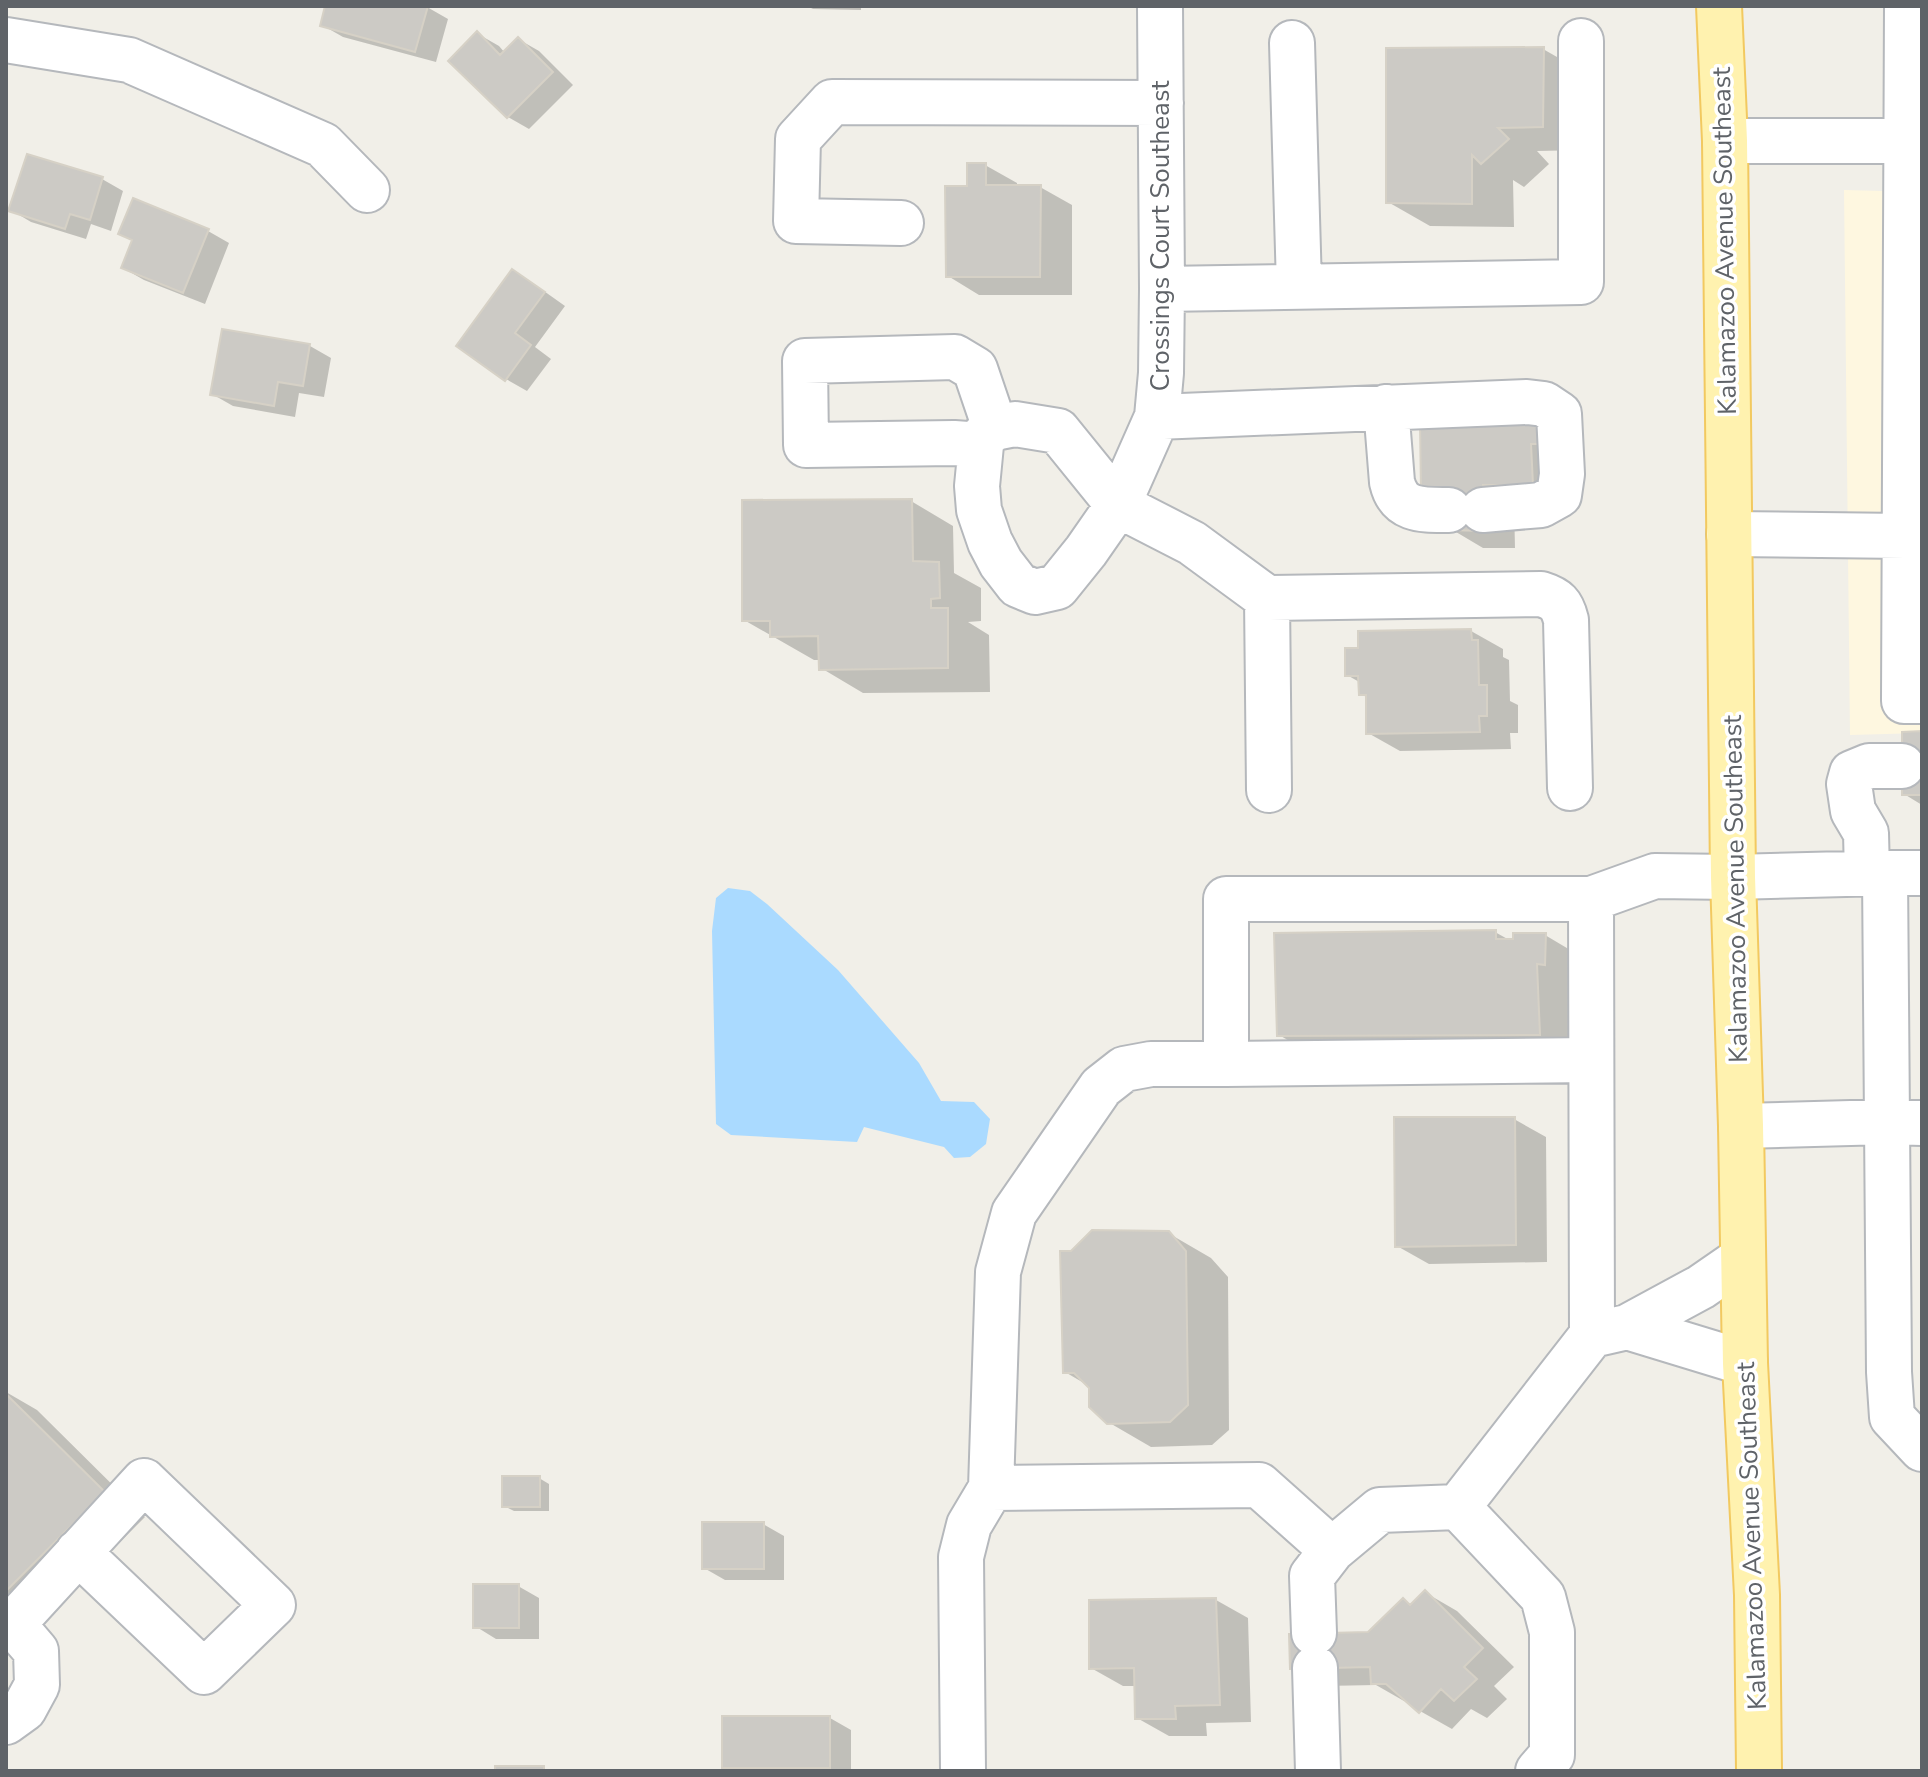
<svg xmlns="http://www.w3.org/2000/svg" width="1928" height="1777" viewBox="0 0 1928 1777" font-family="'Nunito Sans',sans-serif">
  <rect width="100%" height="100%" fill="#f1efe8"/>
  <!-- commercial -->
  <path fill="#fef7e0" d="M1844 190 1922 192V733L1850 735Z"/>
  <!-- water -->
  <path fill="#aadaff" d="M728 888 750 891 767 904 838 970 919 1063 941 1101 974 1102 990 1119 986 1144 970 1157 954 1158 944 1147 864 1127 857 1142 731 1135 716 1124 712 931 716 898Z"/>
  <!-- shadow -->
  <path fill="#0003" d="M327 6 427 7 448 19 436 62 343 37 322 25Z
    M807 6H861V10L813 9Z
    M478 34 499 46 505 53 518 39 539 51 573 85 529 129 508 117Z
    M1543 49 1585 73V150L1537 151 1549 164 1524 187 1513 180 1514 227 1430 226 1388 202Z
    M985 165 1017 183V187H1040L1072 205V295H979L948 276Z
    M102 179 123 191 111 231 91 224 86 239 31 222 11 210Z
    M134 201 208 231 229 243 205 304 144 280 123 268 134 241 120 234Z
    M513 272 534 284 565 306 535 347 551 359 527 391 506 379Z
    M223 331 310 346 331 358 324 397 299 393 295 417 233 406 212 394Z
    M1538 423 1570 461 1514 502 1515 548H1483L1451 529 1423 490Z
    M911 501 953 526 954 573 981 588V621L968 622 989 635 990 692 863 693 821 668V660H814L744 620Z
    M1471 631 1503 649V657L1509 660 1510 701 1518 705V733H1510L1511 749 1400 751 1368 733V698L1361 694V683L1347 675 1360 650Z
    M1922 733V805L1904 794Z
    M1495 932 1511 941 1545 935 1587 960 1582 1058 1321 1059 1279 1035Z
    M1514 1119 1546 1137 1547 1262 1429 1264 1397 1246Z
    M1168 1233 1211 1258 1228 1277 1229 1430 1212 1445 1151 1447 1108 1422 1089 1386 1065 1372 1072 1253Z
    M6 1392 37 1410 145 1517 38 1624 6 1606Z
    M539 1478 549 1484V1511H514L504 1506Z
    M763 1524 784 1536V1580H725L704 1568Z
    M518 1586 539 1598V1639H496L475 1626Z
    M1426 1593 1457 1611 1514 1667 1494 1686 1507 1699 1487 1718 1471 1709 1452 1729 1420 1711 1409 1701H1404L1376 1685 1324 1686 1292 1667 1369 1634 1403 1600 1412 1606Z
    M1216 1600 1248 1618 1251 1722 1206 1723 1207 1736H1169L1137 1718V1686H1123L1091 1668Z
    M830 1718 851 1730V1771H731L724 1767Z"/>
  <!-- building -->
  <path fill="#cccac5" stroke="#d6d1c6" stroke-width="2" d="M325 6H428L415 52 320 26Z
    M477 31 500 55 518 37 553 72 507 118 448 61Z
    M1544 47 1543 127 1498 128 1509 139 1481 164 1472 155V204L1386 203V48Z
    M27 154 103 177 90 220 70 214 65 229 8 211Z
    M967 163H986V185H1041L1040 277H946L945 186H967Z
    M133 198 209 229 183 293 121 268 132 240 118 234Z
    M512 269 545 292 515 333 531 345 505 381 456 346Z
    M222 329 310 344 303 386 278 382 274 406 210 395Z
    M1539 421V444H1531L1533 485H1483L1484 531 1449 530 1421 491 1420 423Z
    M912 499 913 561 939 562 940 598 931 599V608H948V668L819 670 818 636 770 637V621H742V500Z
    M1471 629 1472 640H1478L1479 685H1487V716H1479L1480 732 1366 734V695H1359L1358 676H1345V648H1358V631Z
    M1922 731V795H1902V732Z
    M1496 930V939H1513V933H1546L1545 965 1537 964 1540 1035 1277 1036 1274 933Z
    M1394 1117H1515L1516 1245 1395 1247Z
    M1092 1230 1169 1231 1186 1251 1188 1405 1170 1422 1107 1424 1089 1407V1388L1074 1373H1063L1060 1251H1071Z
    M6 1394 105 1492 6 1591Z
    M502 1476H540V1507H502Z
    M702 1522H764V1569H702Z
    M473 1584H519V1628H473Z
    M1425 1590 1483 1648 1464 1667 1477 1679 1454 1701 1441 1689 1419 1713 1386 1684H1371L1370 1667 1290 1669 1289 1634 1368 1632 1403 1598 1410 1605Z
    M1216 1598 1220 1705 1175 1706 1176 1719H1135L1134 1668 1089 1669V1600Z
    M722 1716H830V1768H722Z
    M495 1766H544V1771H495Z"/>
  <g fill="none" stroke-linecap="round" stroke-linejoin="round">
    <defs>
      <path id="minor" d="M1160 6 1162 289 1161 373 1157 417 1118 505 1086 551 1057 587 1035 592 1018 585 1001 563 990 542 979 510 977 486 981 445 984 436 995 428 1015 424 1058 431 1118 505 1192 543 1267 598 1269 790
        M1907 6 1904 701H1922
        M6 40 129 60 323 145 367 190
        M1292 43 1299 286
        M1725 141H1922
        M901 223 796 221 798 139 832 102 1161 103
        M1162 289 1581 282V41
        M1386 407 1392 482C1399 512 1423 510 1449 510
        M1157 417 1527 402 1544 404 1559 414 1562 474 1559 495 1541 505 1483 510
        M981 445 954 443 806 445 805 361 955 357 975 369 995 428
        M1729 534 1905 536 1922 532
        M1267 598 1541 594C1557 599 1562 604 1566 620L1570 788
        M1885 873H1922
        M1867 874 1866 833 1853 811 1849 784 1852 773 1869 766H1902
        M1226 1064 1591 1060
        M1741 1126 1887 1122 1889 1372 1892 1417 1922 1449
        M1627 1327 1745 1363
        M1592 1335 1627 1327 1701 1287 1743 1258
        M991 1488 1259 1485 1332 1550 1380 1510 1458 1507 1592 1335 1591 899
        M1458 1507 1543 1597 1552 1632V1755L1538 1771
        M1314 1633 1312 1576 1332 1550
        M1315 1668 1318 1771
        M6 1722 24 1709 37 1685 36 1651 13 1624 144 1481 273 1605 204 1672 78 1552
        M963 1771 961 1557 969 1525 991 1488 998 1272 1014 1213 1101 1087 1124 1069 1151 1064H1226V899H1591L1655 876 1733 877 1885 873 1887 1122 1922 1123"/>
      <path id="major" d="M1719 6 1725 141 1733 877 1741 1126 1745 1363 1757 1595 1759 1771"/>
    </defs>
    <!-- minor casing -->
    <use href="#minor" stroke="#b5b8bc" stroke-width="48"/>
    <!-- major casing -->
    <use href="#major" stroke="#f2c960" stroke-width="48"/>
    <!-- minor -->
    <use href="#minor" stroke="#fff" stroke-width="44"/>
    <!-- major -->
    <use href="#major" stroke="#fff2af" stroke-width="44"/>
  </g>
  <g text-anchor="middle" stroke-width="7" stroke-linejoin="round" paint-order="stroke">
    <!-- street labels -->
    <g font-size="26" fill="#5f6368" stroke="#fff">
      <text transform="translate(1160 236) rotate(-90)" y="9">Crossings Court Southeast</text>
      <text transform="translate(1724 241) rotate(-91)" y="9">Kalamazoo Avenue Southeast</text>
      <text transform="translate(1735 889) rotate(-91)" y="9">Kalamazoo Avenue Southeast</text>
      <text transform="translate(1751 1536) rotate(-92)" y="9">Kalamazoo Avenue Southeast</text>
    </g>
  </g>
  <!-- border -->
  <rect width="1928" height="1777" fill="none" stroke="#5f6368" stroke-width="16"/>
</svg>
